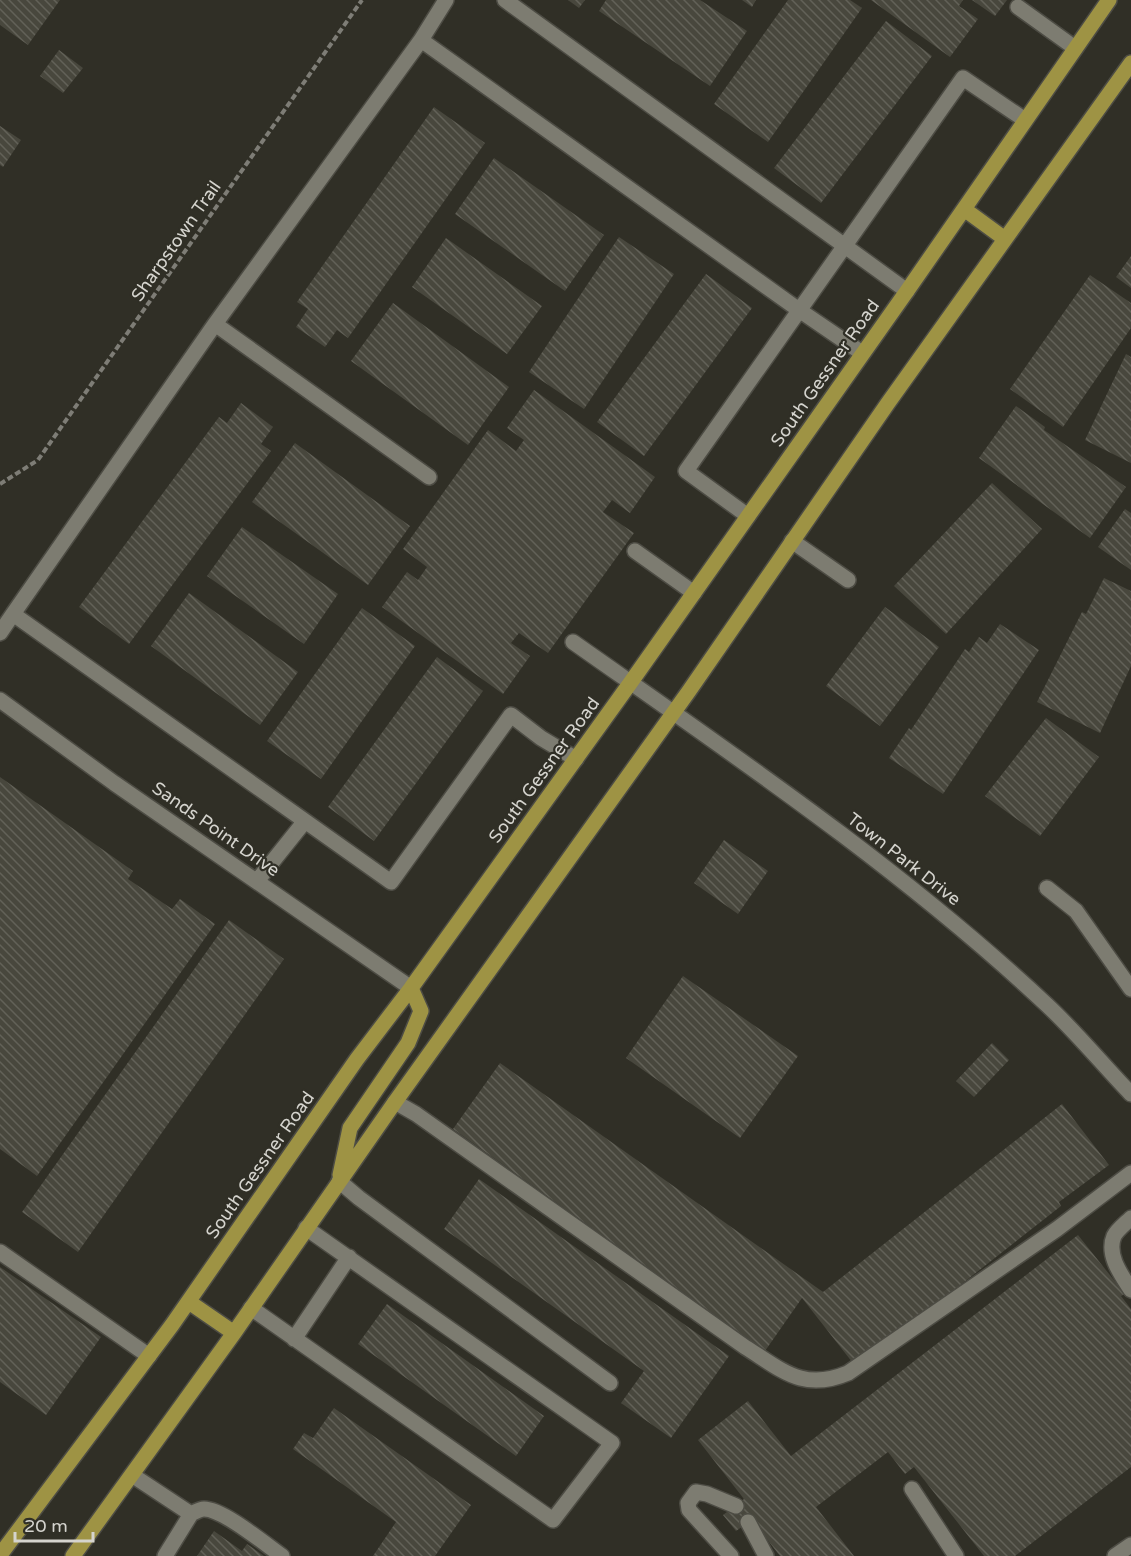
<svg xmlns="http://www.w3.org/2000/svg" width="1131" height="1556" viewBox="0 0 1131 1556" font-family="'Varela Round',sans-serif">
  <defs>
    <pattern id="building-back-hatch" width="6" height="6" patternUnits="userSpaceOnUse" patternTransform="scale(1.5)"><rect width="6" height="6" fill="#48473d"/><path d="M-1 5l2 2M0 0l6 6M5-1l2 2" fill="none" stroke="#626158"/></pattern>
  </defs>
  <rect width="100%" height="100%" fill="#302f26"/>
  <!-- building -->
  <path fill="url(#building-back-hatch)" d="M0 0H60L28 45 0 25Z
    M568 0H585L579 8Z
    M606 0H700L747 31 710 86 599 11Z
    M742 0H756L752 7Z
    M788 0H850L862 8 768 142 714 104Z
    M871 0H963L959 6 978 19 950 57Z
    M972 0H1007L995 16Z
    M886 21 932 56 821 203 774 168Z
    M59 50 83 68 63 93 40 76Z
    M434 107 485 143 348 338 337 330 325 347 296 327 308 309 297 302Z
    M0 126 21 140 3 167 0 165Z
    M494 158 604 235 565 291 455 214Z
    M619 237 674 274 584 409 529 372Z
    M446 238 542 306 507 354 412 287Z
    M1131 256V288L1116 277Z
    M706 274 752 308 644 456 597 422Z
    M1090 275 1131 303V328L1063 427 1010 389Z
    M393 303 509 387 468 445 351 361Z
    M1126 354 1131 357V463L1085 440Z
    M534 390 655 477 630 513 612 500 603 512 634 533 548 653 519 633 511 643 530 656 503 694 382 607 407 572 418 580 427 567 403 549 488 430 516 451 524 440 507 428Z
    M241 403 273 427 261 444 271 451 129 644 79 607 219 417 227 423Z
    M1016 406 1045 427 1044 430 1126 487 1090 538 979 458Z
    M295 443 410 526 368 585 252 502Z
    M992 483 1042 529 946 634 894 586Z
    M1125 509 1131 513V570L1098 547Z
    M242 527 338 594 304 644 207 576Z
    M1104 578 1131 591V666L1100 733 1037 702 1082 612 1086 614Z
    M189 593 298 672 260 725 151 646Z
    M885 607 939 647 880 726 826 686Z
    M362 608 415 646 321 779 267 741Z
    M1000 624 1039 650 943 794 889 758 909 728 911 730 965 649 969 652 979 637 987 643Z
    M437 657 483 691 374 841 328 807Z
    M1046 718 1099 757 1040 836 985 796Z
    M0 777 133 871 128 879 172 909 180 899 215 924 37 1176 0 1149Z
    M724 840 768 871 738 914 694 883Z
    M229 920 284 959 78 1252 22 1212Z
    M683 976 798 1056 740 1138 626 1058Z
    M992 1043 1009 1060 974 1097 956 1081Z
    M500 1063 823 1292 1062 1104 1109 1165 1059 1202 1061 1206 856 1367 802 1298 765 1351 453 1129Z
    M479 1179 729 1356 671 1438 621 1403 644 1371 444 1229Z
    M1078 1235 1125 1294 1121 1296 1131 1309V1467L1015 1556H984L914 1467 905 1474 888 1452 816 1507 854 1556H780L752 1520 736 1531 723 1515 744 1499 698 1440 748 1401 791 1456Z
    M0 1267 101 1337 46 1415 0 1382Z
    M387 1304 544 1416 516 1456 358 1344Z
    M334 1408 471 1505 435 1556H373L396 1522 293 1449 304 1433 313 1438Z
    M214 1531 242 1551 247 1544 264 1556H197Z"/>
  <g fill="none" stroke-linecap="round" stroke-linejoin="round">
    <defs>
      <path id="minor" d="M505 0 907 291
        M1018 7 1075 48
        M421 40 446 0
        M215 324 429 477
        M748 516 686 471 963 78 1025 120
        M792 541 848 580
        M635 551 694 593
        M0 633 13 614
        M573 642C735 756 902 869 1047 1005 1077 1033 1103 1065 1131 1094
        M0 700 114 783 411 988
        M576 759 541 738 511 715 391 882 13 614 215 324 421 40 799 310 862 353
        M257 881 305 821
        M1047 888 1076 911 1131 989
        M395 1102 416 1114 745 1347C782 1370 803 1392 848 1373L1057 1229 1131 1173
        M339 1181 359 1198 610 1383
        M1131 1218C1126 1223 1117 1230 1114 1236 1106 1255 1122 1276 1131 1290
        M0 1252 149 1356
        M251 1308 553 1520 612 1443 306 1228
        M294 1339 349 1257
        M132 1475 191 1514 165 1556
        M912 1489 956 1556
        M191 1514C195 1512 200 1509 204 1509 223 1509 265 1544 282 1556
        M748 1522 766 1556
        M731 1556 689 1510 688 1503 696 1492 707 1494 736 1506
        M1115 1556 1131 1545"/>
      <path id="major" d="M964 209 1005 239
        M340 1175 350 1128 408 1043 421 1011 411 988
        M189 1302 234 1333
        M0 1555 172 1325 357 1059 411 988 631 682 907 291 1109 0
        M73 1556 234 1333 395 1102 689 691 888 403 1131 63"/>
    </defs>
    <!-- minor casing -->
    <use href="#minor" stroke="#4d4c44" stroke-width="18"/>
    <!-- major casing -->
    <use href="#major" stroke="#4d4c44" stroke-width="18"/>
    <!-- path -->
    <path stroke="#7e7d76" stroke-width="4" stroke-dasharray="6 3" stroke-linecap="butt" d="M0 484 38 460 362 0"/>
    <!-- minor -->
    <use href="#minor" stroke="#7d7c71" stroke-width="15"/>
    <!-- major -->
    <use href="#major" stroke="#9e9344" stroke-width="15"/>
  </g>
  <g text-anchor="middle" stroke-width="4.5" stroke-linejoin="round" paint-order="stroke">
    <!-- street labels -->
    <g font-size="18" fill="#d5d4ce" stroke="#302f26">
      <text transform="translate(176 241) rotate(-55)" y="6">Sharpstown Trail</text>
      <text transform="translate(825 373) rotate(-55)" y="6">South Gessner Road</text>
      <text transform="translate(544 770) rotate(-54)" y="6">South Gessner Road</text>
      <text transform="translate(216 829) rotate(35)" y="6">Sands Point Drive</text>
      <text transform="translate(904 859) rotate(38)" y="6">Town Park Drive</text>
      <text transform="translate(260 1165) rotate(-55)" y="6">South Gessner Road</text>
    </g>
  </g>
  <!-- scale -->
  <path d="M15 1532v9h78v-9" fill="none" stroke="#d5d4ce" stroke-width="3"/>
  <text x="24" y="1532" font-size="18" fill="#d5d4ce" stroke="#302f26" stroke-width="4.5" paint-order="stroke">20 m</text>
</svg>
